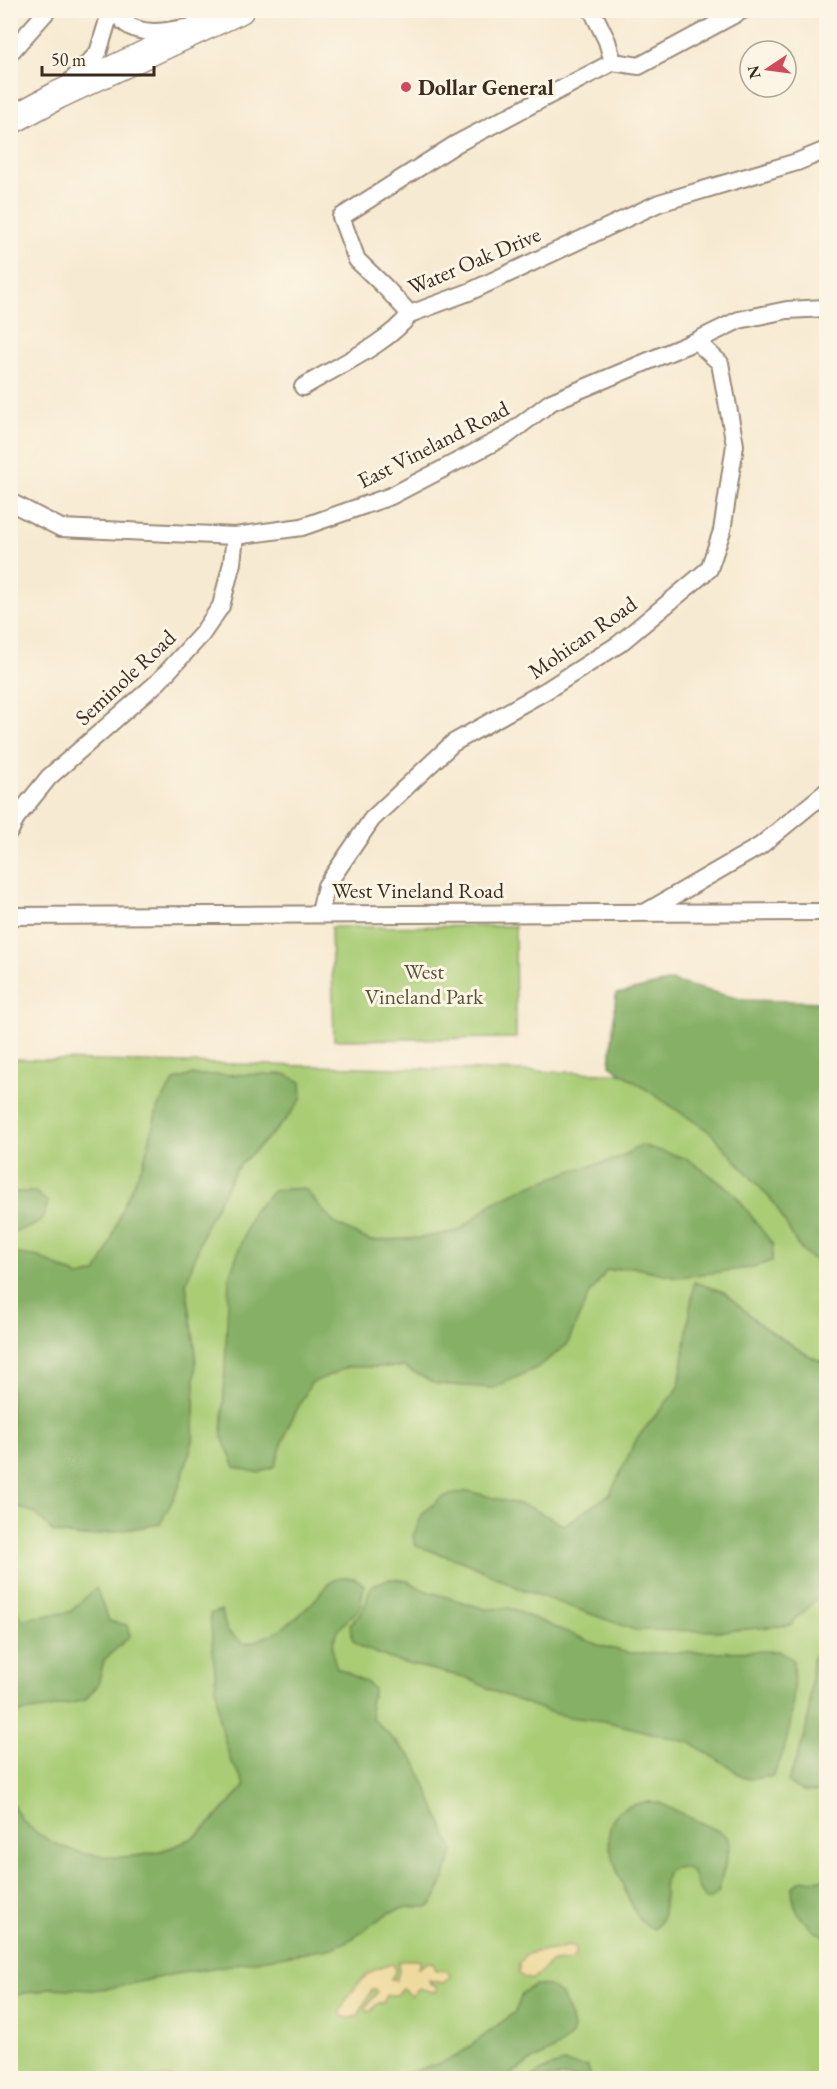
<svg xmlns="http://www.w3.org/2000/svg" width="837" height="2089" viewBox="0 0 837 2089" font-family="'EB Garamond',serif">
  <rect width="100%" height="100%" fill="#fcf5e5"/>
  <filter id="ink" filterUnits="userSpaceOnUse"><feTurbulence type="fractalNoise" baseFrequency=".0167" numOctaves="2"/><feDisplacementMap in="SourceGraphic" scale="12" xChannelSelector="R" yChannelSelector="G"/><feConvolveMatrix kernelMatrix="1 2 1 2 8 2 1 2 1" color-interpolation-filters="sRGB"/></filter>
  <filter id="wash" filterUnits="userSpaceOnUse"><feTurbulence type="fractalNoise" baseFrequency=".008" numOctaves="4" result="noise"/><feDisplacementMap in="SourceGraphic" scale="24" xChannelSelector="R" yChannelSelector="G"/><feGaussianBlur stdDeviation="1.35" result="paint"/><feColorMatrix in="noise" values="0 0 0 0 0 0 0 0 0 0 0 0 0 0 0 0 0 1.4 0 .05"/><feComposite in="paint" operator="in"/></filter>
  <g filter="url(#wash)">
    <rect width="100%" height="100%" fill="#f7ead2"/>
    <!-- green -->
    <path fill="#a9cc74" stroke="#727b49" stroke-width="1.5" d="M515 926 516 1038 334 1040 331 927Z
      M10 1059 826 1078V2078H11Z"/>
    <!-- forest -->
    <path fill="#86b066" stroke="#606d42" stroke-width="1.5" d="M671 981 744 1000 826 1002V1269L824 1270 798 1246 774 1203 711 1133 610 1065 616 994Z
      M285 1074 301 1082 302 1098 285 1121 236 1169 205 1228 186 1284 196 1354 193 1441 179 1488 160 1524 82 1537 53 1532 35 1513 18 1507 11 1513V1253L39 1257 79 1277 96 1273 106 1254 123 1206 144 1161 158 1106 175 1080 192 1075Z
      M641 1145 688 1159 734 1193 773 1245 772 1261 750 1268 678 1277 632 1267 606 1271 587 1298 567 1345 536 1368 494 1388 436 1384 404 1367H348L311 1383 288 1427 275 1466 259 1473 235 1467 222 1437 229 1278 252 1212 274 1190 304 1188 334 1223 370 1241 420 1238 459 1231 491 1204 524 1188 574 1170 617 1159Z
      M13 1192H35L48 1202C44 1226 31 1227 11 1232V1193Z
      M694 1282 724 1292 762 1326 806 1354 826 1364V1589L790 1625 727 1631 635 1630 519 1588 467 1563 416 1546 413 1536 423 1513 442 1497 468 1491 529 1507 564 1525 610 1494 637 1438 679 1387Z
      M339 1577 355 1578 364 1585 360 1609C338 1626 326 1641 337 1668L366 1682 374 1689 370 1703 372 1718 415 1761 453 1850C451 1861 438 1900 429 1907H407L388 1913 353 1938 333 1948 170 1975 117 1987 93 1990 49 1988C36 1996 23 1989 11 1998V1800C15 1807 19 1818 25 1823 71 1865 142 1866 194 1837 203 1832 238 1795 245 1785L230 1759 219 1720 210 1614 221 1610 227 1631 244 1644C271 1638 293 1623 312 1603 324 1591 322 1586 339 1577Z
      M390 1579 406 1580 424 1590 485 1609 509 1608 598 1645 629 1653 780 1651 793 1660C795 1702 792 1739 773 1776L750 1779 742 1777 730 1767 691 1743 604 1721 569 1717 549 1712 498 1693 467 1678 396 1661 361 1647 353 1641 350 1625C353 1620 357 1618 360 1614 375 1595 357 1588 390 1579Z
      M96 1588 109 1621 127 1625 130 1636 104 1660 98 1685 85 1700 45 1709 11 1714V1602L22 1619 70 1612Z
      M826 1655V1793C809 1789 805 1797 788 1782L805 1735 809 1714 812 1660 814 1656Z
      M652 1802 660 1803 720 1832 727 1837 730 1844 718 1893 710 1899H705C693 1887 698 1858 669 1870 658 1885 672 1920 653 1929 638 1925 630 1901 624 1888 607 1850 592 1804 652 1802Z
      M826 1879V1938C804 1923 793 1916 792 1887L802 1880Z
      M536 1985 549 1986 561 1995 571 2018 573 2029 570 2038 553 2050 528 2063 505 2078H390L438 2064 457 2056 515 2012 523 1992Z
      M564 2063 588 2067 591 2078H530L550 2067Z"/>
    <!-- sand -->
    <path fill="#eeda9e" stroke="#94825e" stroke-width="1.5" d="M568 1946 575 1948C577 1968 561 1958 551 1963 539 1968 537 1989 519 1974V1964C530 1947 538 1953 553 1950 558 1949 563 1947 568 1946Z
      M405 1960H421L418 1968 428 1962H433L436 1970 448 1971 450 1977 443 1983 429 1980 430 1984 436 1986 437 1990 433 1992 419 1988 412 1996 402 1989 397 1995H387L383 2003 377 2004 371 2011 368 2012 366 2007 377 1992 376 1989H372L358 2016 349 2018 341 2016 340 2012C348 1993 369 1966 391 1964L394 1967 395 1972 391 1979 396 1980 399 1973 398 1962Z"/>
  </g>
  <g filter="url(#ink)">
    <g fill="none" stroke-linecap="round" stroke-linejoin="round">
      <defs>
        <path id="minor" d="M117 10C119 14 121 21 125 23 141 36 165 32 184 28
          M592 10 607 41 613 62 639 66 743 10
          M10 53 48 10
          M613 62 456 144 341 217 357 260 385 287 410 314 469 292 659 203 797 162 826 150
          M69 83 98 53 111 10
          M303 387C335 367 388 344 410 314
          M10 502 61 528 235 536 302 527 391 496 506 436 551 402 696 341 739 320 787 310 826 308
          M10 831 16 818 49 777 158 682 202 634 221 606 232 563 235 536
          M648 911 760 846 826 792
          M320 913 326 886 372 819 453 743 547 690 619 644 709 569 722 531 735 445 720 363 696 341
          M10 916 826 912"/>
        <path id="primary" d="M10 121 58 95 240 10"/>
      </defs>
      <!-- minor casing -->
      <use href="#minor" stroke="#998a78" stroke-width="20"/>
      <!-- primary casing -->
      <use href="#primary" stroke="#998a78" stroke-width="30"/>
      <!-- minor -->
      <use href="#minor" stroke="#fff" stroke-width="16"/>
      <!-- primary -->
      <use href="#primary" stroke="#fff" stroke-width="27"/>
    </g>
  </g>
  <!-- markers -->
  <circle fill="#d1495b" stroke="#fcf5e5" stroke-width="2" cx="406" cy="87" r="6"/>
  <g text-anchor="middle" stroke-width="6" stroke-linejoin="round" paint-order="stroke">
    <!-- poi labels -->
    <g font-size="22" font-weight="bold" fill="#3b2a1e" stroke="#fcf5e5" text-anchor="start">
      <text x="418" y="95">Dollar General</text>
    </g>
    <!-- street labels -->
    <g font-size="22" fill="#3b2a1e" stroke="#fcf5e5">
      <text transform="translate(474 260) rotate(-23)" y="8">Water Oak Drive</text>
      <text transform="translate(433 444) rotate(-27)" y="8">East Vineland Road</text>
      <text transform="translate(582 637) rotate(-35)" y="8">Mohican Road</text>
      <text transform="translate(125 677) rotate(-43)" y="8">Seminole Road</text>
      <text x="418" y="898">West Vineland Road</text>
    </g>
    <!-- park labels -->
    <g font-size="22" fill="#565234" stroke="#fcf5e5">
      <text x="424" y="979">West<tspan x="424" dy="25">Vineland Park</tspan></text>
    </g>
  </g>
  <!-- margin -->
  <rect width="837" height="2089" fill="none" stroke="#fcf5e5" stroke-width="36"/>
  <!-- north arrow -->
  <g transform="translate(768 69) rotate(257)"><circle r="28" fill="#fcf5e5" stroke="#afa495" stroke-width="1.5"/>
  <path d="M0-4.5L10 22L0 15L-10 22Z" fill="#d1495b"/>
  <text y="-9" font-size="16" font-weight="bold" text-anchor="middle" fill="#3b2a1e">N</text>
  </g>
  <!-- scale -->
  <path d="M42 66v9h112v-9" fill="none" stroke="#3b2a1e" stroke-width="3"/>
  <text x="51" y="66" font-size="18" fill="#3b2a1e" stroke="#fcf5e5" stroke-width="4.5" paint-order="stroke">50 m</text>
</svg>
